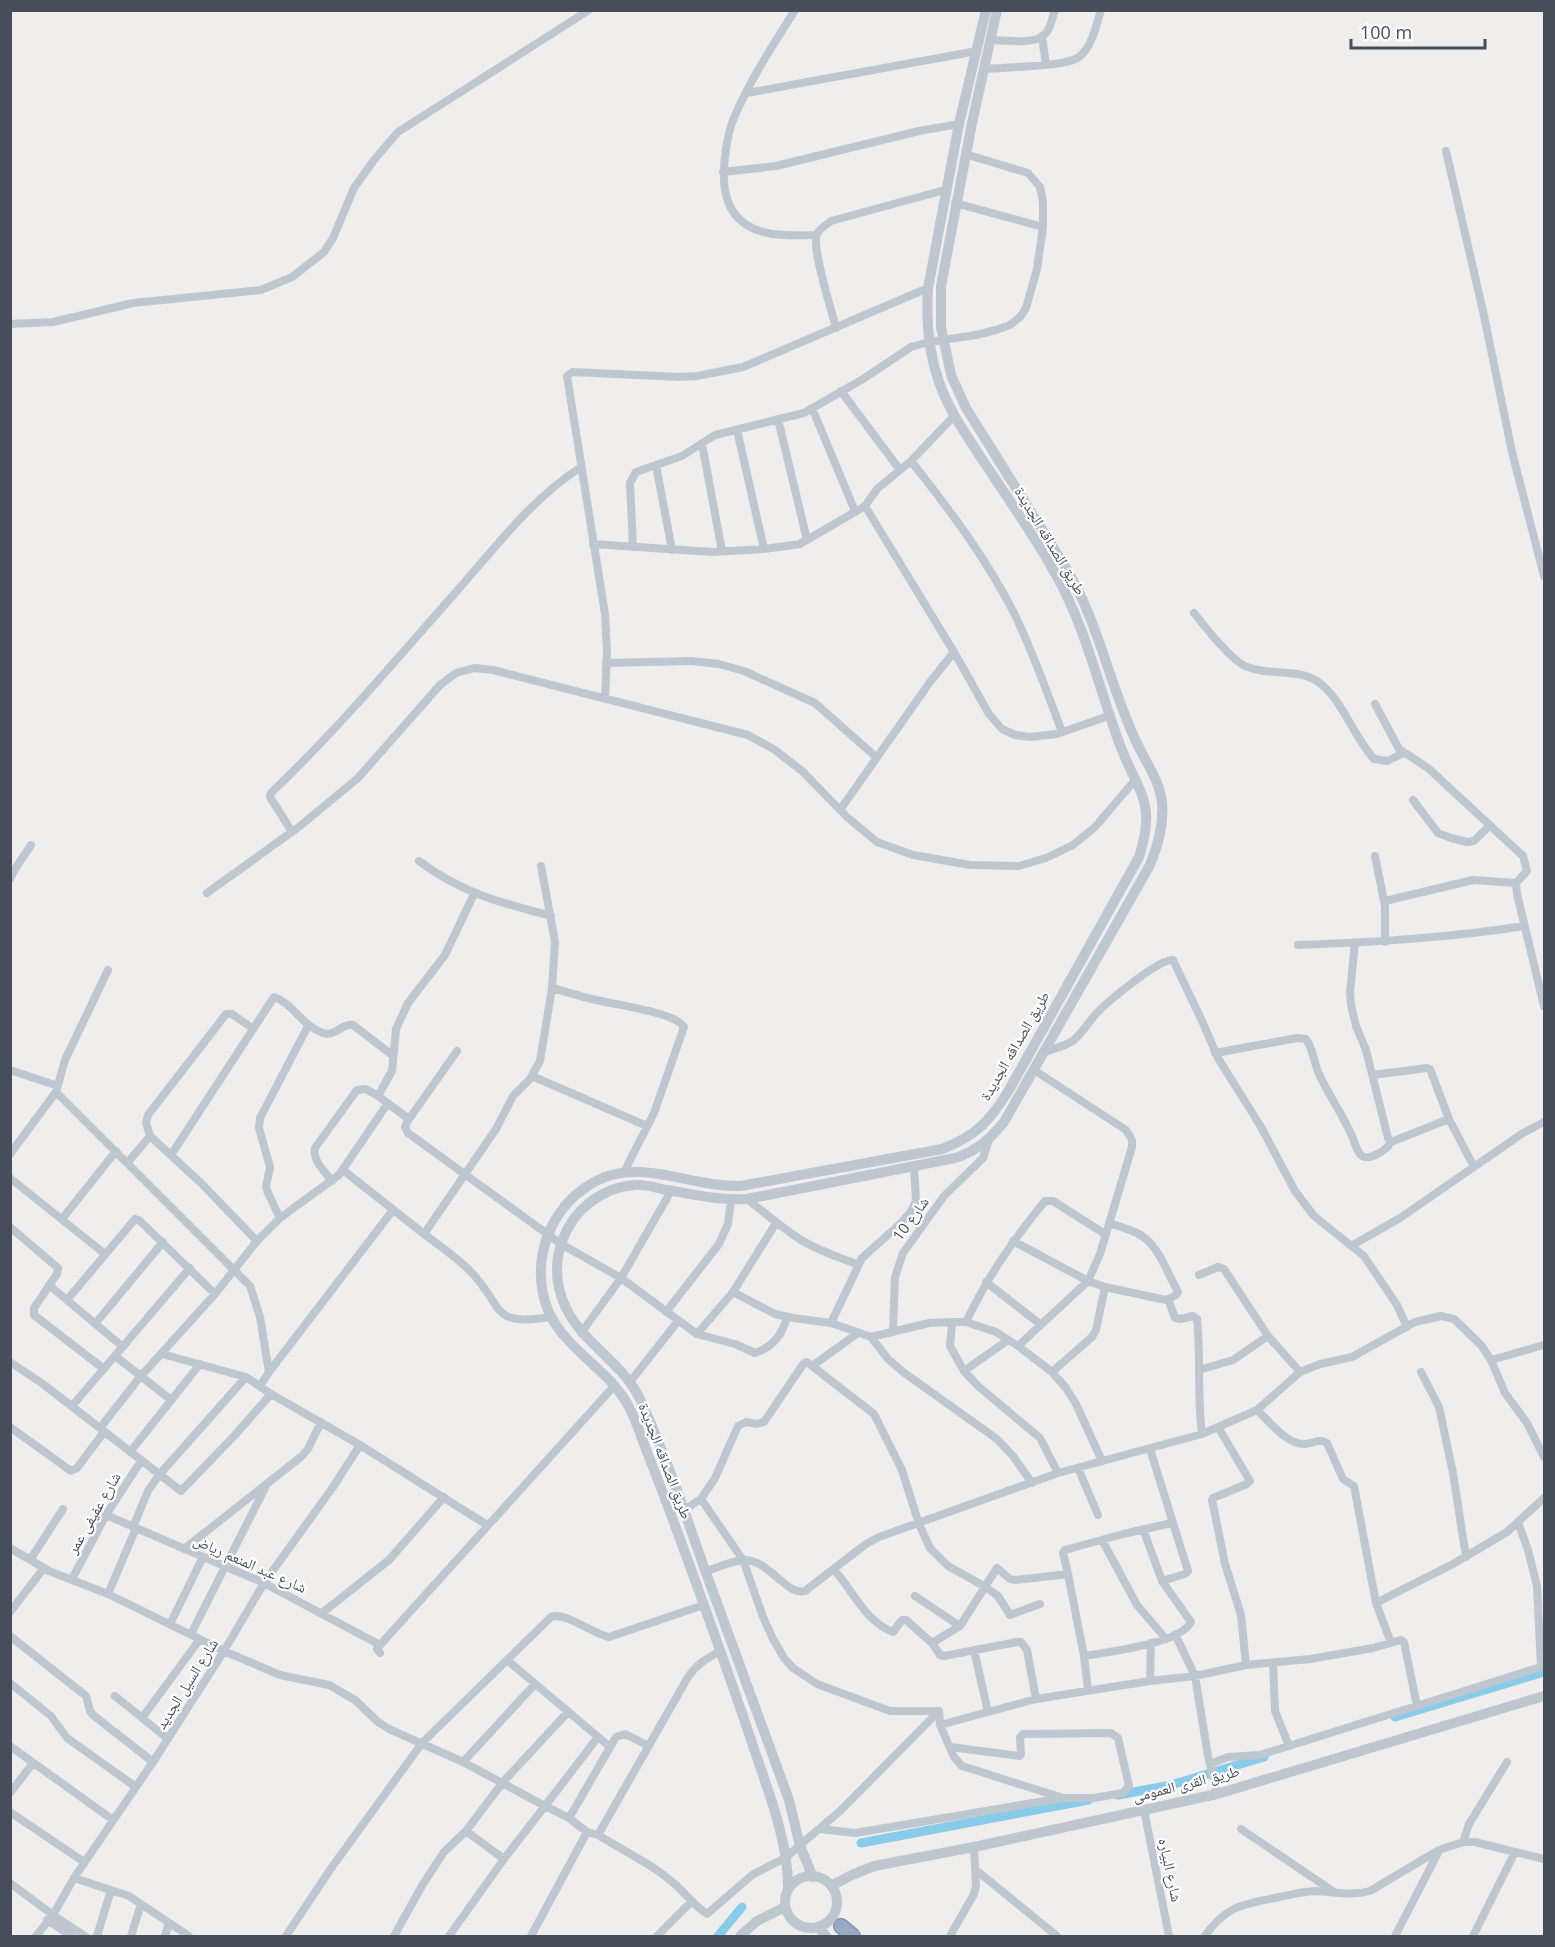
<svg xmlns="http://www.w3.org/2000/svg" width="1555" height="1947" viewBox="0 0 1555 1947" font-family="'Open Sans','Noto Naskh Arabic',sans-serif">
  <rect width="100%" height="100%" fill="#f0eded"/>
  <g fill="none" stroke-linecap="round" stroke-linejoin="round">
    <!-- canal -->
    <path stroke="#89cce9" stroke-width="9" d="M1395 1717 1544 1672
      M1118 1795 1171 1785 1264 1757
      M861 1843 1089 1800
      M718 1936 742 1907"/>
    <defs>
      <path id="trunk" d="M841 1926 853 1936"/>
    </defs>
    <!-- trunk casing -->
    <use href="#trunk" stroke="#7085a7" stroke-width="16"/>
    <!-- minor -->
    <path stroke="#bec6cf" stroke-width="8" d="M795 10C773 45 750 80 734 118 729 128 728 138 726 149 721 181 722 217 757 230 776 237 797 235 816 235
      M1042 36 1046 65
      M991 40C1006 40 1035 46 1046 33 1051 27 1052 18 1055 10
      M985 69C1003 67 1066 67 1079 57 1092 47 1096 26 1101 10
      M747 93 977 51
      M1446 151 1483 311 1512 452 1544 576
      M723 172 776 166 919 131 959 124
      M955 203 1043 227
      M10 324 53 322 133 303 261 290 292 277 324 252 333 238 354 188 374 160 398 132 589 10
      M836 328C832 311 811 248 817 234 819 229 826 225 831 221L945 190
      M841 391 900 470
      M812 408 855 511
      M778 419 807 540
      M737 430 764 549
      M702 444 722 551
      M911 461C949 509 986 558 1014 613 1033 652 1047 692 1062 732
      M656 465 672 550
      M865 506 954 652 989 714 1002 729 1015 735 1030 737 1057 734 1111 715
      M593 544 713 552 764 549 800 544 865 506 877 489 911 461 954 416
      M633 547 630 483 636 472 682 456 715 435 804 413 863 379 911 347 929 342 976 335 996 330 1010 325 1020 317 1026 308 1037 269 1043 227V202L1040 187 1028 173 965 154
      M1194 613C1205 627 1230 659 1245 666 1267 676 1296 668 1317 681 1342 698 1353 736 1374 759L1387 761 1404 753
      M606 663 691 661 719 664 744 671 815 703 876 757
      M605 699 607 651 605 614 567 376 572 372 680 377 697 376 743 367 928 288
      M1375 704 1399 749 1428 768 1523 856 1527 871 1516 883 1517 894 1544 1006
      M1413 800 1438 833 1451 838 1467 842 1474 841 1490 825
      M840 810 930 682 954 652
      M292 832 270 797 271 793C337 730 396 660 456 592 496 547 530 500 581 467
      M1375 856 1385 906V942
      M419 861C461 893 502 903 551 916
      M10 879 15 869 31 845
      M207 893 300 826 358 778 440 685 456 673 474 668 493 670 748 735 775 750 802 771 847 817 877 842 913 855 970 865 1019 866 1046 858 1073 845 1095 827 1136 779
      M1385 901 1473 880 1516 883
      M1355 943 1350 992 1351 1005 1356 1026 1366 1050 1388 1138 1391 1142 1449 1119
      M1298 945C1374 942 1449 938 1524 926
      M552 988C568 992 584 998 601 1001 618 1005 676 1013 684 1027L654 1113 624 1172
      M457 1051 407 1122 405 1127 408 1133 561 1244 621 1278 697 1334 733 1292 776 1223
      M1044 1052C1053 1049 1066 1046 1074 1040 1082 1033 1088 1023 1095 1015 1106 1003 1158 959 1173 960L1203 1023 1218 1058 1261 1127 1295 1191 1314 1216 1364 1256 1397 1305 1407 1327
      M1215 1053 1297 1038 1306 1039C1313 1048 1314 1063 1319 1074 1328 1094 1341 1112 1350 1132 1354 1138 1355 1148 1360 1154 1367 1163 1387 1150 1391 1142
      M10 1070 58 1086
      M1373 1075 1427 1068 1430 1069 1449 1119 1474 1167
      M532 1076 647 1126
      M56 1092 250 1286 260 1317 269 1372
      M409 1119 378 1096 392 1071 396 1029 408 1003 445 955 474 894
      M150 1136 146 1123 148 1115 226 1014H232L252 1028
      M10 1154 56 1092 65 1060 108 970
      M171 1155 274 997C293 1003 302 1026 323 1033 335 1037 342 1023 353 1025L392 1055
      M128 1162 150 1136 201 1183 257 1241
      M343 1170 424 1234 496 1129 513 1096 530 1079 540 1061 552 988 555 942 541 866
      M10 1178 105 1254
      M332 1181C325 1172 312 1160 315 1148L357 1090 366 1089 378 1096
      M747 1199C765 1213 782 1228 801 1240 819 1251 839 1257 858 1265
      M280 1218 268 1193 266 1187 270 1167 259 1128 260 1118 308 1026
      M62 1219 116 1151
      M10 1227 58 1268 57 1274 34 1308V1315L104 1369
      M424 1234C440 1246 458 1258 471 1272 505 1307 489 1327 551 1317
      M1013 1241 1088 1281 1105 1287 1166 1300 1176 1295 1178 1292 1176 1288C1166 1270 1157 1242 1137 1233 1128 1229 1118 1226 1109 1223
      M1351 1246 1400 1218 1523 1133 1544 1122
      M1199 1275 1218 1267 1224 1269 1268 1336 1300 1372
      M986 1282 1040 1324
      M49 1285 123 1347
      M733 1292 775 1314 793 1318 831 1323 871 1337 929 1323 952 1322H966L996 1332 1018 1346 1052 1372 1066 1388 1076 1404 1102 1461
      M1168 1299 1175 1318 1181 1319 1193 1316 1197 1319C1201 1358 1197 1396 1202 1434
      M67 1300 135 1219 140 1221 215 1294
      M666 1312 719 1244 728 1224 731 1200
      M952 1322 950 1346 964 1371 978 1386 1040 1438 1058 1473
      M966 1322C988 1276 1013 1240 1045 1201H1053L1105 1234
      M831 1323 862 1258 900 1224 910 1213 916 1201 914 1166
      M95 1324 163 1242
      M893 1331 895 1277 903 1253 944 1196 983 1158 989 1140
      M581 1333 621 1278 671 1191
      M858 1333 812 1366 807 1362 804 1363 764 1422 757 1424 746 1422 738 1426 715 1478 701 1499 743 1560 763 1617 773 1639 784 1658 793 1668 817 1684 890 1711H939L940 1725 1036 1699 1150 1681 1195 1676 1246 1665 1310 1659 1373 1648 1401 1640 1404 1642 1417 1706
      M697 1334 735 1344 755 1353C773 1347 783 1333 787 1317
      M871 1337 888 1359 903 1372 997 1439 1013 1456 1032 1483
      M1018 1346 1088 1281 1100 1254 1132 1147V1140L1126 1130 1034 1070
      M162 1354 246 1377 271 1394 360 1445 487 1525
      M115 1356 170 1399
      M1491 1360 1544 1345
      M10 1362 43 1384 181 1491 235 1435 271 1394
      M812 1366 874 1414 902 1470 919 1524 930 1548 948 1566 984 1586 998 1596 1010 1615 1040 1604
      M1199 1370 1233 1360 1268 1336
      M964 1371 1008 1340
      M1052 1372 1092 1337 1096 1330 1105 1287
      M1421 1372 1439 1407 1453 1473 1466 1557
      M630 1382 678 1321
      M260 1386 269 1372 393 1210
      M72 1406 190 1268
      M1257 1410C1269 1421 1286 1444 1304 1444 1313 1444 1318 1438 1327 1443L1343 1479 1354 1486 1376 1603
      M10 1427 71 1471 77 1468 104 1432
      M1218 1427 1250 1481 1247 1484 1213 1498 1212 1500 1225 1564 1241 1615 1246 1665
      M100 1428 140 1377 215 1294 257 1241 280 1218 339 1175 388 1103
      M1150 1449 1188 1571 1185 1574 1162 1581
      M130 1452 200 1364
      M1078 1468 1098 1515
      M684 1510 701 1499
      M106 1515 264 1583 380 1645
      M1518 1522 1528 1550 1537 1586 1541 1667
      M133 1527 148 1491 159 1475 246 1377
      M1102 1540 1137 1605 1166 1639
      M10 1548 49 1571 108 1594 224 1651 280 1675 329 1685 355 1700 378 1722 389 1729 463 1762 545 1806 504 1859 449 1936
      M184 1549 302 1456 308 1449 321 1422
      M30 1560 63 1509
      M834 1570C853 1590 865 1622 893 1632L902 1620H906L932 1643 940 1655 944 1656 1017 1642H1021L1027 1650 1036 1699
      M706 1571C717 1568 731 1561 743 1560 768 1558 786 1596 805 1591L866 1544 879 1537 1058 1473 1202 1434 1257 1410 1300 1372 1320 1364 1352 1357 1415 1322 1441 1316 1454 1319 1481 1345 1491 1360 1505 1393 1527 1423 1544 1457
      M1068 1574 1084 1656
      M72 1579 106 1515 141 1461
      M108 1594 136 1528
      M915 1596 960 1626
      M10 1612 44 1568
      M322 1613 389 1560 444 1497
      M170 1624 203 1557
      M191 1634 265 1488
      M1175 1634 1195 1676 1208 1756 1217 1794
      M10 1636 86 1696 90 1711 93 1715 153 1762
      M932 1643 960 1626 997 1568 1010 1579 1016 1580 1068 1574 1063 1553 1065 1550 1123 1534 1172 1523
      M1391 1643 1376 1603 1453 1564 1507 1532 1544 1498
      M974 1650 988 1712
      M380 1653 377 1649 380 1645 615 1385
      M507 1660 610 1747
      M1273 1663 1275 1711 1289 1746
      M1150 1681 1151 1643
      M10 1683 51 1716 67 1738 136 1787
      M1088 1690 1084 1656C1108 1652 1180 1644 1191 1622L1162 1581 1143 1529
      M115 1696 168 1739
      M142 1718 200 1639
      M940 1725 954 1757 962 1766 1060 1797
      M598 1737 545 1806 569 1818 587 1832 598 1835C624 1851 654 1865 677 1886 687 1896 695 1906 707 1914L752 1875 785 1858 840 1811 939 1711
      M10 1746 113 1820
      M463 1762 535 1684
      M1210 1764 1228 1757 1260 1755 1544 1666
      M10 1793 33 1763
      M1144 1810 1169 1936
      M10 1812 84 1862
      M569 1818 616 1737 625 1734 649 1746
      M820 1829 855 1833 1063 1798H1094L1123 1793 1129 1786 1118 1738 1111 1733 1023 1734 1020 1737 1021 1754 1020 1756 950 1747
      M1241 1829 1334 1892
      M466 1831 504 1859
      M598 1835 688 1677C697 1664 707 1658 721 1651
      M1463 1842 1469 1824 1507 1762
      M976 1870 1057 1936
      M74 1878 129 1896 189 1936
      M10 1883 53 1915 85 1936
      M47 1920 71 1936
      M36 1936 53 1915 74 1878 153 1762 224 1651 264 1583 333 1487 360 1445
      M97 1936 111 1890
      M131 1936 141 1904
      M165 1936 169 1923
      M286 1936 332 1867 422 1743 551 1617C564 1611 593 1634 609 1637L704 1605
      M394 1936 423 1884 444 1852 466 1831 503 1782 568 1712
      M531 1936 587 1832
      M657 1936 691 1902
      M950 1936 974 1894 976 1886 974 1847
      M1205 1936C1226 1905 1245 1904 1279 1897 1291 1895 1304 1891 1316 1891 1335 1892 1352 1896 1370 1891L1439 1850 1463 1842H1475L1544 1859
      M1395 1936 1439 1851
      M1473 1936 1515 1852"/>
    <!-- tertiary -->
    <path stroke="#bec6cf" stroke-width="10" d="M785 1902a26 26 0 1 1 52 0a26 26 0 1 1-52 0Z
      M813 1877 800 1846 789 1800C761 1724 733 1647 705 1570 685 1513 666 1456 641 1401 621 1357 570 1339 559 1288 552 1257 564 1223 589 1203 602 1193 619 1186 635 1185 645 1184 657 1188 666 1190 693 1194 720 1201 747 1199L955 1158C977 1151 990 1139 1004 1122L1150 865C1158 845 1164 825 1162 803 1160 780 1144 760 1135 739 1109 683 1098 621 1066 568L966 408 951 375 941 327V286L972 123 997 10
      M831 1886 852 1875 874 1866 974 1847 1217 1794 1544 1696
      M788 1890C789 1844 769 1793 754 1749 733 1685 710 1622 687 1558 674 1523 661 1487 647 1452 641 1436 636 1420 628 1405 605 1363 553 1345 543 1294 534 1248 555 1202 598 1180 640 1158 695 1188 741 1186L942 1149C976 1136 990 1121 1009 1090L1139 857C1157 801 1138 793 1120 745 1099 689 1086 628 1056 575 1033 533 1004 493 978 453 963 430 948 408 939 382 928 351 926 319 928 288L959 124 986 10
      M818 1927 826 1936
      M740 1936 757 1921 785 1907"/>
    <!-- trunk -->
    <use href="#trunk" stroke="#99aac4" stroke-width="14"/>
  </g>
  <g text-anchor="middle" stroke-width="4.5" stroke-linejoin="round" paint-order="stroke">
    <!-- street labels -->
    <g font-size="15" fill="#464e5a" stroke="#fff">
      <text transform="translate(1050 541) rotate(59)" y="5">طريق الصداقه الجديدة</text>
      <text transform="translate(1015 1046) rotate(-60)" y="5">طريق الصداقه الجديدة</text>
      <text transform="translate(911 1219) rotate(-54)" y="5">شارع 10</text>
      <text transform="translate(665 1461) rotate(69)" y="5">طريق الصداقه الجديدة</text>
      <text transform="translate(94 1513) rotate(-60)" y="5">شارع عفيفى عمر</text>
      <text transform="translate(250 1564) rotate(24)" y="5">شارع عبد المنعم رياض</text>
      <text transform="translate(187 1684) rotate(-58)" y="5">شارع السيل الجديد</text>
      <text transform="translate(1186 1784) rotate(-14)" y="5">طريق القرى العمومى</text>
      <text transform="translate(1170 1870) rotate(78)" y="5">شارع البياره</text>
    </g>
  </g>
  <!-- border -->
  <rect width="1555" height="1947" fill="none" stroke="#464e5a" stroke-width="24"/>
  <!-- scale -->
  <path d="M1351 39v9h134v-9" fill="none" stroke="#464e5a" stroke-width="3"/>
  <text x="1360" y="39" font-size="18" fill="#464e5a" stroke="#ffffff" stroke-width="4.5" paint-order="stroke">100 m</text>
</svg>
